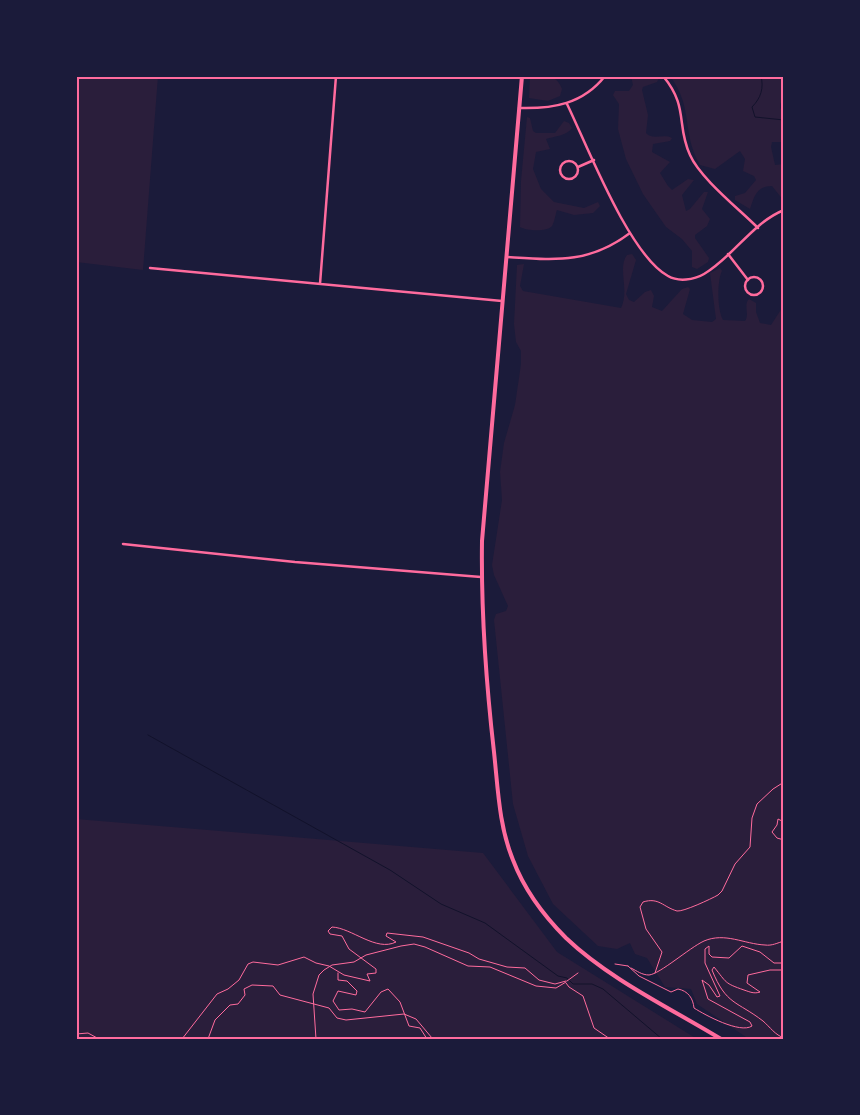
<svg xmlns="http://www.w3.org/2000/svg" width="860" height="1115" viewBox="0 0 860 1115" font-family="Overpass,sans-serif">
  <rect width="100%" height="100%" fill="#1b1b3a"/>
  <!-- green -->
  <path fill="#2a1e3b" d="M76 76H158L143 270 76 262Z
    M530 76C545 76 556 73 562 89L560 96 548 101 529 98Z
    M631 76H657L659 78 657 82 643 87 642 90 648 115 646 133C653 141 664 133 672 138L670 141 653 144 652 152 670 162 660 173 668 186 672 190 688 179 694 180 682 195 686 211 690 209 704 192H708L702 209 710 219 707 226 695 235V238L709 258 708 262 697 269 692 267V251L682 239 666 227 643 194 626 159 618 129 619 104 613 95 615 91H629L633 85Z
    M670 76H779L784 83V98L780 104V108L784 112V142H772L771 147 775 165 784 164 781 180 784 201 772 186C756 186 754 198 750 209L735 200V196L745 193 756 180 754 176 743 171 745 159 740 151 715 169 700 165C681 132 694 108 670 76Z
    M527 117 530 118 533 131 536 133H555L564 121 569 123 572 128C566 136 555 136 546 139L550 149 536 152 533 169 541 189 554 202 584 208 598 202 600 206 593 213 574 215 557 210C555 215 555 221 552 226 547 232 527 231 520 227L521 181Z
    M632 254 636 260 626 294 629 300 634 302 645 292 651 290 654 296 652 307 662 311 682 289 688 287 690 289 683 314 692 320 712 322 716 319 710 273 720 268 722 271C717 280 717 310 723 320L745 321C750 314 743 305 749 299L756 303V312L760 323 771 325 784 305V1039H749L697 1004 691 989 665 987 647 958 635 954 630 943 617 949 598 946 553 904 528 856 513 804 494 620 496 614 506 611 508 606 494 575 492 565 502 500 500 472 504 443 515 405 521 364V351L516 342 514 324 517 265 524 264 520 286 523 291 621 308C630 290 617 268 627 255Z
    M76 819 483 853 557 952 697 1039H76Z"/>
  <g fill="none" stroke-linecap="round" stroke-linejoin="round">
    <!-- stream -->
    <path stroke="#12122b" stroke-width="1" d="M761 76C764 88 761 98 752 107L755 117 784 120
      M148 735 390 870 441 904 485 923 558 976 567 978 573 984H592L603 989 662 1039"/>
    <!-- path -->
    <path stroke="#ff6b9d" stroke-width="1" d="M784 822 778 819 777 825 772 832 777 838 784 840
      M615 964 628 966
      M628 966 639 976 671 992 678 989C688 991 693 998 694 1008 705 1015 740 1034 752 1026L750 1022 708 999 702 980 709 985 717 997 720 996 705 963V949L709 946V954L712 957 729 958 742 946 760 952 774 963H784
      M631 968C637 971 642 975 649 975 660 974 689 948 704 941 725 932 744 944 765 945 772 946 777 943 784 941
      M784 970H770L748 975 747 983 760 992C754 994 750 992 744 990 724 983 727 983 714 967L712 970C726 1005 737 1001 763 1021 770 1027 775 1035 784 1038
      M338 973V980L347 981 357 991 356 995 338 991 333 1001 339 1010 352 1009 365 1012 381 992 388 989 400 1002 409 1026 420 1028 427 1039
      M655 973 662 952 646 929 640 907 643 902C659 897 663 907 677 911 683 912 711 899 718 895L722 891 735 864 750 847 752 818 757 804 773 789 784 782
      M567 981 578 973
      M566 983 569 987 583 996 594 1028 610 1039
      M76 1034 88 1033 99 1039
      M182 1039 217 994 228 989 239 980 248 964 253 962 278 965 304 957 316 963 329 966 344 975 370 981 367 974 376 973V969L349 949 342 936 330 934 328 931 332 927C352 928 376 952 396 942L386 936 387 933 423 937 469 953 479 959 507 967 525 968 539 980 555 984 566 981
      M208 1039 215 1020 230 1005 238 1004 245 995 244 989 252 985 273 986 280 995 329 1008 337 1018 346 1020 404 1014 416 1019 432 1038 443 1039
      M316 1039 313 994 319 975 324 970 332 965 354 962 366 955 401 946 414 944 425 947 468 966 490 967 536 986 556 988 566 982"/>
    <!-- minor -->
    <path stroke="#ff6b9d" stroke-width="2.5" d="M663 76C689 107 676 125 690 155 700 178 739 209 758 228
      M567 104C587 145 629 255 668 276 678 282 694 280 704 274 733 257 752 223 784 210
      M519 108C553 109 583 104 605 76
      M560 170a9 9 0 1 1 18 0a9 9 0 1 1-18 0Z
      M578 167 594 160
      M728 254 748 280
      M507 257C555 260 589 264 630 233
      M150 268 502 301
      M745 286a9 9 0 1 1 18 0a9 9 0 1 1-18 0Z
      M320 284 336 76
      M123 544 295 562 481 577"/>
    <!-- secondary -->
    <path stroke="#ff6b9d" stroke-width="4" d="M522 76 482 541C481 611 486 682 494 752 498 789 499 826 513 860 524 889 544 916 566 938 609 979 670 1008 721 1039"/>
  </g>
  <!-- border -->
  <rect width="860" height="1115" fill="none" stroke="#1b1b3a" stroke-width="155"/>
  <rect x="78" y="78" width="704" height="960" fill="none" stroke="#ff6b9d" stroke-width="2"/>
</svg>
